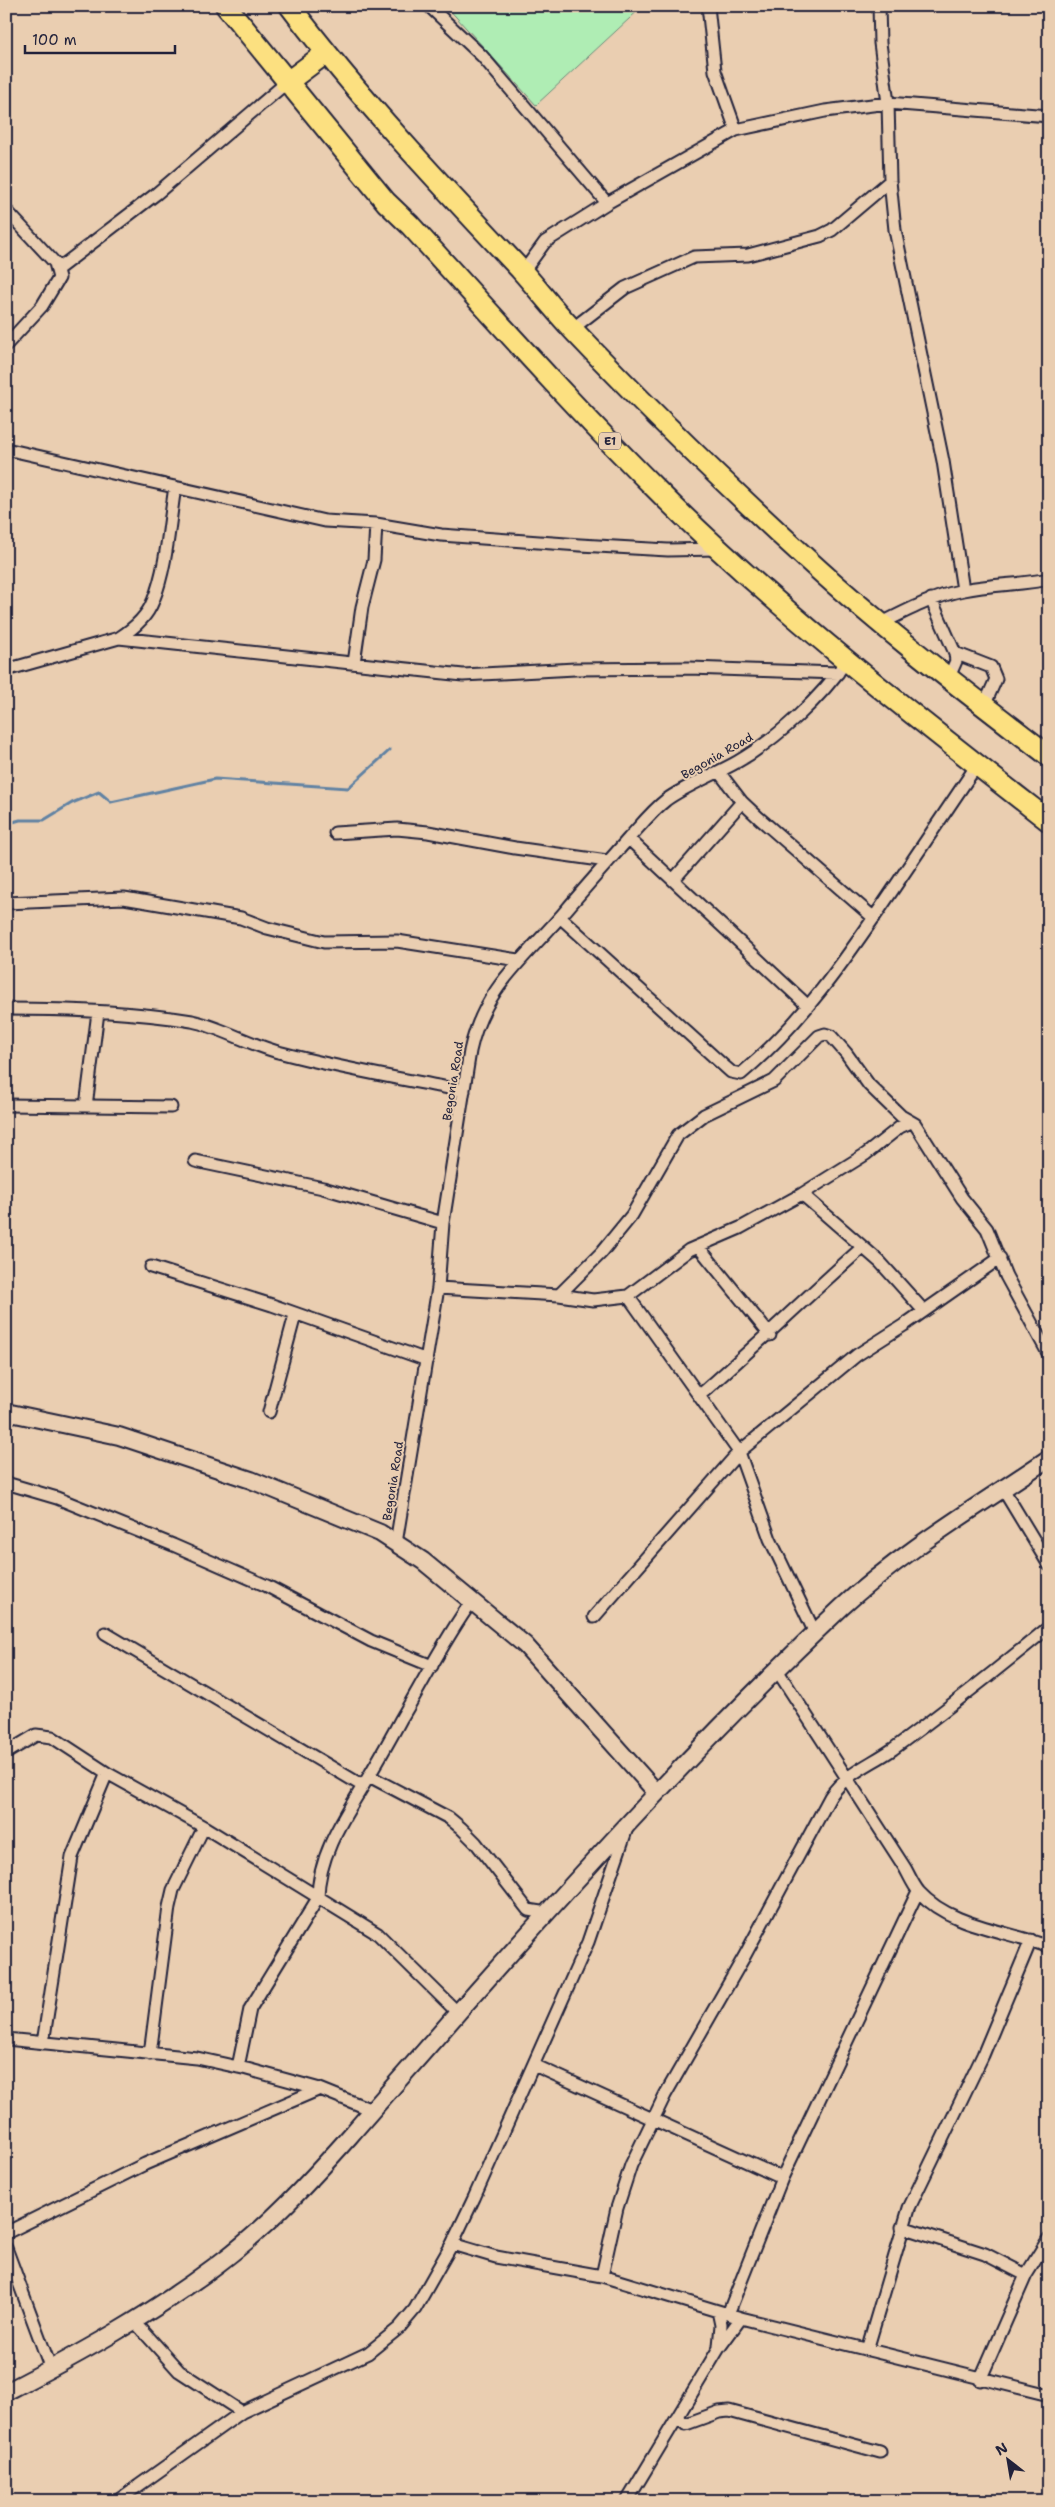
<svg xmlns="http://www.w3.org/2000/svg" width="1055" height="2507" viewBox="0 0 1055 2507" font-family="'Shantell Sans',sans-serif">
  <rect width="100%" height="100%" fill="#eaceb1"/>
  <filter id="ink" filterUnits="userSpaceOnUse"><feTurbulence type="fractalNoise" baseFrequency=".02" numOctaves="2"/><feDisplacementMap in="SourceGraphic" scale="10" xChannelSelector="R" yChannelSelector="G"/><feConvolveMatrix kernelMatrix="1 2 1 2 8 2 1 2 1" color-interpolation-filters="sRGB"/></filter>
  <g filter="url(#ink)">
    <!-- green -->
    <path fill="#afedb4" stroke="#688878" d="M446 6H643L536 105Z"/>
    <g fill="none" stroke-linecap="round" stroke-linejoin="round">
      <!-- stream -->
      <path stroke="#6182a3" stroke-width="3" d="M6 824 20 820H44L72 803 99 792 111 802 215 779 348 788 390 750"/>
      <defs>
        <path id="street" d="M429 6 482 56 607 203
          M708 6 715 71 736 130
          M879 6 880 43 888 103 890 181 895 230 943 461 963 590
          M6 210 55 263 59 278 42 306 6 345
          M58 269 156 194 286 83
          M523 272 545 242 607 203 736 130 825 111 888 103 1049 116
          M572 329 625 288 694 257 748 255 820 236 832 230 890 181
          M6 449 325 521 376 524 441 535 580 545 668 550 717 549
          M931 599 955 653 956 661 949 677
          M880 624C908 610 934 596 964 590 992 584 1021 585 1049 579
          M119 638 463 675 575 669 690 668 838 673
          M955 653 991 667 996 679 984 706
          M354 663 362 607 374 560 376 524
          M6 670 119 638C133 629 147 617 153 601 167 567 169 524 175 487
          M719 772 742 802 759 818 874 918
          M335 833 397 829 428 832 515 848 607 861
          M629 839 808 1006
          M674 879 742 802
          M6 903 124 898 241 918 267 928 324 942 397 941 518 960
          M560 917 723 1065 731 1072 741 1074C801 1024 846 959 890 894 919 851 948 808 977 765
          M6 1009C68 1009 131 1011 192 1021 221 1027 252 1046 282 1053 342 1069 403 1079 464 1091
          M6 1105 171 1107
          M86 1106 98 1012
          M195 1161 323 1188 443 1223
          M802 1194 880 1262 924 1311
          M698 1246 770 1335
          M151 1267 272 1305 427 1360
          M438 1288 559 1295 593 1300 628 1296 689 1250 740 1228 802 1194 866 1154 900 1127 909 1123
          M559 1295 601 1253 632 1215 678 1135 704 1115 774 1081 819 1036 825 1034 831 1036 846 1053 869 1085 901 1116 915 1124 962 1198 987 1229 1006 1276 1049 1355
          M628 1296 739 1452 857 1355 904 1325 1000 1258
          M700 1395C755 1347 808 1295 863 1247
          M269 1412 295 1315
          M6 1483 57 1498 173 1545 267 1586 371 1641 432 1666
          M1003 1489 1049 1565
          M396 1543 438 1288 443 1223 470 1051C484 986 527 957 567 909 587 885 608 862 629 838 641 825 652 811 666 800 687 785 714 775 737 762 776 740 822 697 847 660
          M594 1617 739 1452 770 1539 815 1633
          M105 1633 363 1786
          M777 1670 905 1868C909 1875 913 1885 919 1892 951 1927 1007 1930 1049 1947
          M6 1753 36 1735 52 1737 107 1773 204 1827 378 1934 458 2013
          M369 1776 449 1818 461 1828 476 1843 528 1910 547 1913
          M6 2039 197 2058 247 2069 320 2089 372 2110
          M43 2043 72 1857 107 1773
          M150 2054 169 1907 173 1890 204 1827
          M534 2065 782 2178
          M238 2067 250 2009 318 1898C318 1853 347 1813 369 1776 380 1757 391 1738 401 1719 425 1679 445 1638 472 1601
          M902 2227 985 2254 1026 2275
          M6 2233 145 2164 320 2089
          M452 2244 496 2257 602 2276 741 2318 1049 2395
          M6 2248 51 2369
          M602 2276 617 2208 631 2165 665 2095 744 1957 830 1797C846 1773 870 1765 893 1749 946 1710 998 1669 1049 1627
          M718 2311 721 2325 719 2346
          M728 2314 782 2178 918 1891
          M135 2322 179 2371 242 2412
          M867 2350 909 2208 983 2055 1031 1940
          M980 2380 1026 2275 1049 2238
          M676 2419 686 2424 719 2412 729 2411 880 2452
          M117 2501 242 2412 368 2353 399 2328 415 2309 452 2244 474 2198 588 1942 627 1828
          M627 2501 719 2348 741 2318"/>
        <path id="secondary" d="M6 1412 119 1436 251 1480 380 1533 423 1561 525 1645 657 1793
          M6 2392C80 2354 152 2314 218 2264 268 2227 309 2182 350 2136 387 2093 425 2051 462 2008 584 1870 708 1733 842 1607 905 1549 979 1506 1049 1458"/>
        <path id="highway" d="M226 6 386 202 410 225C490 313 569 402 653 486 774 608 913 715 1049 821
          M290 6C360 99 440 184 520 269 538 289 554 310 573 330 644 405 719 478 795 548 875 623 962 689 1049 756
          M286 83 326 53"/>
      </defs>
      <!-- street casing -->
      <use href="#street" stroke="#22223b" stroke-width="15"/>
      <!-- secondary casing -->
      <use href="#secondary" stroke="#22223b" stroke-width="20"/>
      <!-- highway casing -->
      <use href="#highway" stroke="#22223b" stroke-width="24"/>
      <!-- street -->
      <use href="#street" stroke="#eaceb1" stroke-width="11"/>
      <!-- secondary -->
      <use href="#secondary" stroke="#eaceb1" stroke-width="16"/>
      <!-- highway -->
      <use href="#highway" stroke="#fce080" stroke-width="20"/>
    </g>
  </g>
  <g text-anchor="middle" stroke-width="4" stroke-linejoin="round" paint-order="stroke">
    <!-- shield labels -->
    <rect fill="#eaceb1" stroke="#5e565e" stroke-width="1" x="599" y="432.5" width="22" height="17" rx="4"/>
    <g font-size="11" font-weight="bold" fill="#22223b">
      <text x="610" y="445">E1</text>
    </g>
    <!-- street labels -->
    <g font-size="12" fill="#22223b" stroke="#eaceb1">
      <text transform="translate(717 756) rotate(-30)" y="4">Begonia Road</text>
      <text transform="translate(453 1081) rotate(-81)" y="4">Begonia Road</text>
      <text transform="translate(393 1481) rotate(-81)" y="4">Begonia Road</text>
    </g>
  </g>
  <!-- margin -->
  <rect width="1055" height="2507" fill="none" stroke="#eaceb1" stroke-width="25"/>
  <rect x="12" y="12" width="1030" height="2482" fill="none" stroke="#22223b" stroke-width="2" filter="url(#ink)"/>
  <!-- north arrow -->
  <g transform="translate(1008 2460) rotate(329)" stroke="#eaceb1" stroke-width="4" paint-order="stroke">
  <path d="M0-4L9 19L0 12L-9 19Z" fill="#22223b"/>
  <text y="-8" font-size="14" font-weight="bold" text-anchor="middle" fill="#22223b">N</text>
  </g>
  <!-- scale -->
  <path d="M25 45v8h150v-8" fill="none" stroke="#22223b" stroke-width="2.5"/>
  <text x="32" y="45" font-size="15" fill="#22223b" stroke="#eaceb1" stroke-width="4" paint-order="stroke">100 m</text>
</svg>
